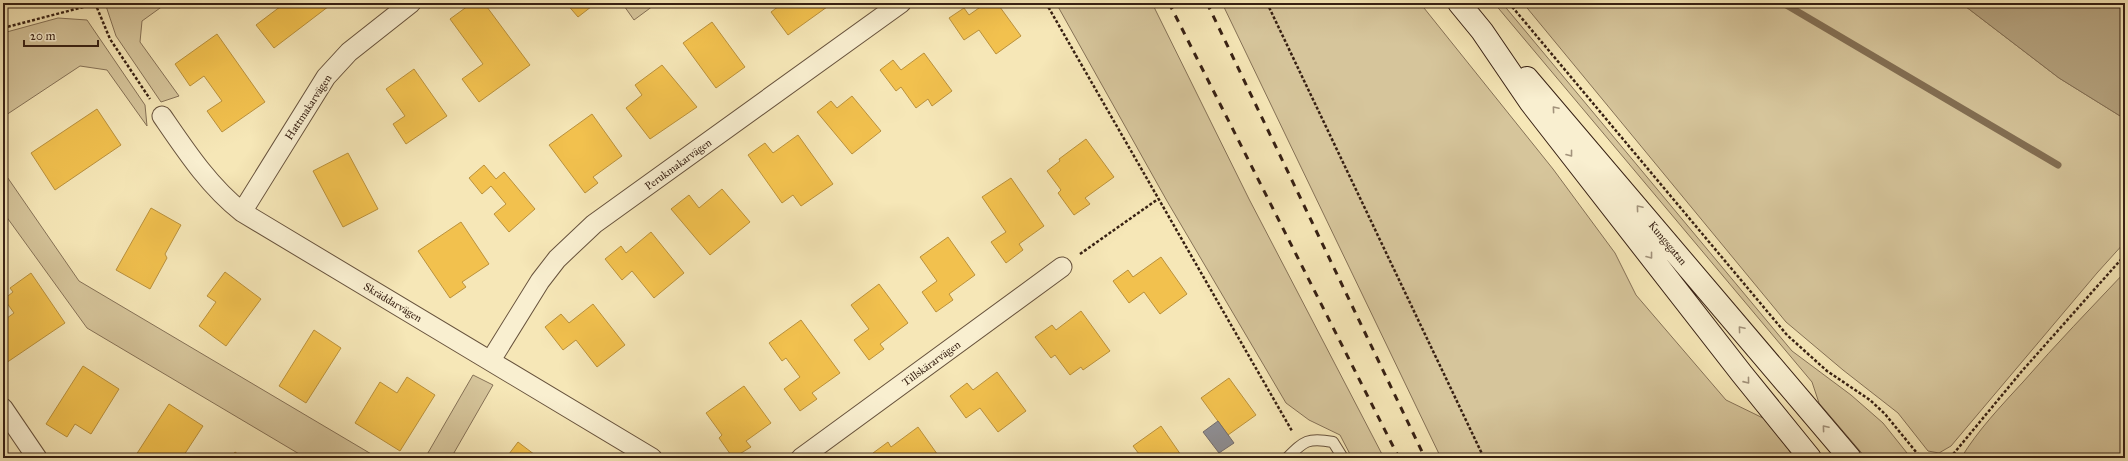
<svg xmlns="http://www.w3.org/2000/svg" width="2128" height="461" viewBox="0 0 2128 461" font-family="'IM FELL Great Primer',serif">
  <rect width="100%" height="100%" fill="#f6e7b7"/>
  <filter id="stains"><feTurbulence type="fractalNoise" baseFrequency=".005" numOctaves="4"/><feColorMatrix values="0 0 0 0 .2 0 0 0 0 .09 0 0 0 0 .02 0 0 0 .5 -.17"/></filter>
  <radialGradient id="worn" r=".72"><stop offset=".6" stop-color="#630" stop-opacity="0"/><stop offset="1" stop-color="#630" stop-opacity=".3"/></radialGradient>
  <!-- green -->
  <path fill="#d6c59b" stroke="#867257" d="M105 3H167L142 21 140 42 179 96 161 102 116 36Z
    M622 3H657L634 20Z
    M1056 3H1152L1249 199 1384 458H1352L1340 435 1309 420 1286 403 1167 201Z
    M1222 3H1420L1553 169 1615 253 1636 295 1726 400 1765 419 1795 458H1441Z
    M1494 3H1502L1792 351 1851 395 1883 423 1911 458H1866L1819 403 1812 382Z
    M1523 3H1961L2059 78 2125 119V242L2097 273 1951 446 1939 453 1928 451 1898 413 1843 370 1786 322Z
    M58 18 87 20 145 105 147 126 107 70 80 66 3 117V33Z
    M3 171 79 281 378 458H306L87 328 3 212Z
    M2125 272V458H1961C1978 430 2001 406 2023 382 2056 344 2091 308 2125 272Z
    M473 375 493 385 451 458H425Z"/>
  <!-- water -->
  <path fill="#b5a37f" stroke="#836f54" d="M1961 3H2125V119L2059 78Z"/>
  <!-- homes -->
  <path fill="#f2c14e" stroke="#ba913c" d="M285 3H333L274 48 256 25Z
    M472 3H484L530 65 479 102 462 79 483 64 450 19Z
    M566 3H596L578 17Z
    M783 3H824L827 7 788 35 771 12Z
    M986 3H997L1021 36 996 54 979 30 964 40 949 18 964 8 969 15Z
    M712 22 745 67 716 88 683 43Z
    M217 34 265 102 222 132 207 111 222 101 204 76 190 86 175 64Z
    M924 53 952 91 932 106 928 99 916 108 901 87 896 91 880 70 893 60 901 70Z
    M662 65 697 107 650 139 626 108 642 95 635 85Z
    M414 69 447 116 406 144 393 124 405 116 386 89Z
    M852 96 881 131 852 154 817 112 831 101 837 108Z
    M97 109 121 145 55 190 31 153Z
    M592 114 622 156 593 177 598 183 585 193 549 145Z
    M798 135 833 184 801 206 793 195 782 203 748 155 765 143 773 153Z
    M1086 139 1114 177 1085 198 1090 204 1074 215 1058 193 1061 190 1047 171 1060 161 1059 159Z
    M348 153 378 209 343 227 313 171Z
    M484 165 496 179 504 172 535 209 509 232 494 214 506 204 491 186 482 194 469 178Z
    M1011 178 1044 226 1019 244 1023 250 1006 263 991 242 1006 232 982 197Z
    M722 189 750 222 710 255 671 209 689 195 699 208Z
    M151 208 181 225 165 254 167 258 150 289 116 270Z
    M461 222 489 264 462 282 466 287 450 298 418 251Z
    M651 232 684 273 654 298 632 271 622 280 605 259 621 246 626 253Z
    M948 237 975 275 949 294 953 300 936 312 922 292 937 281 920 257Z
    M1161 257 1187 294 1160 314 1144 292 1129 303 1113 281 1128 270 1133 277Z
    M225 272 261 299 226 346 199 326 216 302 207 296Z
    M31 273 65 323 6 363 3 359V321L14 313 4 299 13 292 10 288Z
    M879 284 908 323 880 344 884 349 869 360 854 340 869 329 851 305Z
    M593 304 625 345 597 367 576 340 563 350 545 327 561 314 569 323Z
    M1081 311 1110 351 1083 370 1081 367 1070 375 1055 355 1051 358 1035 337 1052 325 1056 330Z
    M801 320 840 373 812 393 817 399 800 411 784 389 800 377 786 358 782 361 769 343Z
    M314 330 341 348 306 403 279 386Z
    M83 366 119 389 91 434 75 424 67 437 46 424Z
    M997 372 1026 411 998 432 980 408 966 418 950 396 967 383 973 390Z
    M407 377 435 395 400 451 355 423 380 382 397 393Z
    M1229 378 1256 415 1228 435 1201 398Z
    M744 386 771 423 746 441 751 447 733 458 719 438 722 435 706 413Z
    M169 404 203 426 182 458H134Z
    M1161 426 1183 458H1142L1133 446Z
    M918 427 940 458H877L873 453 888 442 891 447Z
    M518 442 539 458H506Z
    M235 452 243 458H231Z"/>
  <!-- industry -->
  <path fill="#8d8d92" stroke="#736c6c" d="M1218 421 1234 443 1219 453 1203 432Z"/>
  <g fill="none" stroke-linecap="round" stroke-linejoin="round">
    <!-- stream -->
    <path stroke="#836f54" stroke-width="7" d="M1783 3 2058 165"/>
    <defs>
      <path id="service" d="M1287 458C1304 441 1308 437 1333 442L1343 458"/>
      <path id="minor" d="M162 116C186 151 209 186 242 212L652 458
        M242 212 326 77 349 52 411 3
        M491 360 540 281 557 259 594 224 901 3
        M3 408 37 458
        M801 458 1062 267"/>
      <path id="secondary" d="M1459 3 1482 31 1531 103 1742 374 1810 458
        M1527 78 1850 458"/>
    </defs>
    <!-- service casing -->
    <use href="#service" stroke="#67523c" stroke-width="12"/>
    <!-- minor casing -->
    <use href="#minor" stroke="#67523c" stroke-width="21"/>
    <!-- secondary casing -->
    <use href="#secondary" stroke="#372013" stroke-width="24"/>
    <!-- path -->
    <path stroke="#372013" stroke-width="2.5" stroke-dasharray="3 2" stroke-linecap="butt" d="M95 3 110 39 150 99
      M1046 3 1292 431
      M1267 3 1484 458
      M1509 3 1787 335 1827 371 1870 400 1885 414 1921 458
      M3 28 95 4
      M1080 254 1158 199
      M1950 458 2022 371 2125 255"/>
    <!-- service -->
    <use href="#service" stroke="#f9efd0" stroke-width="10"/>
    <!-- minor -->
    <use href="#minor" stroke="#f9efd0" stroke-width="19"/>
    <!-- secondary -->
    <use href="#secondary" stroke="#f9efd0" stroke-width="22"/>
    <!-- rail -->
    <path stroke="#372013" stroke-width="3" stroke-dasharray="7 7" stroke-linecap="butt" d="M1169 3 1399 458
      M1207 3 1425 458"/>
  </g>
  <!-- one-way arrows -->
  <defs><path id="oneway-chevron" d="M-2-3.5L2.5 0L-2 3.5" fill="none" stroke-width="1.6" stroke-linecap="round" stroke-linejoin="round"/></defs>
  <g stroke="#a2927b">
    <use href="#oneway-chevron" transform="translate(1555 109) rotate(-130)"/>
    <use href="#oneway-chevron" transform="translate(1570 154) rotate(52)"/>
    <use href="#oneway-chevron" transform="translate(1639 208) rotate(-130)"/>
    <use href="#oneway-chevron" transform="translate(1650 256) rotate(52)"/>
    <use href="#oneway-chevron" transform="translate(1741 329) rotate(-130)"/>
    <use href="#oneway-chevron" transform="translate(1747 381) rotate(51)"/>
    <use href="#oneway-chevron" transform="translate(1825 428) rotate(-130)"/>
  </g>
  <g text-anchor="middle" stroke-width="4" stroke-linejoin="round" paint-order="stroke">
    <!-- street labels -->
    <g font-size="11" fill="#372013" stroke="#f9efd0">
      <text transform="translate(308 107) rotate(-57)" y="4">Hattmakarvägen</text>
      <text transform="translate(678 164) rotate(-36)" y="4">Perukmakarvägen</text>
      <text transform="translate(1668 243) rotate(50)" y="4">Kungsgatan</text>
      <text transform="translate(393 302) rotate(31)" y="4">Skräddarvägen</text>
      <text transform="translate(931 363) rotate(-36)" y="4">Tillskärarvägen</text>
    </g>
  </g>
  <!-- margin -->
  <rect width="2128" height="461" fill="none" stroke="#f6e7b7" stroke-width="16"/>
  <rect x="4" y="4" width="2120" height="453" fill="none" stroke="#372013" stroke-width="2"/>
  <rect x="8" y="8" width="2112" height="445" fill="none" stroke="#372013"/>
  <!-- scale -->
  <path d="M24 40v6h74v-6" fill="none" stroke="#372013" stroke-width="2"/>
  <text x="30" y="40" font-size="12" fill="#372013" stroke="#f9efd0" stroke-width="3" paint-order="stroke">20 m</text>
  <rect width="100%" height="100%" filter="url(#stains)"/>
  <rect width="100%" height="100%" fill="url(#worn)"/>
</svg>
